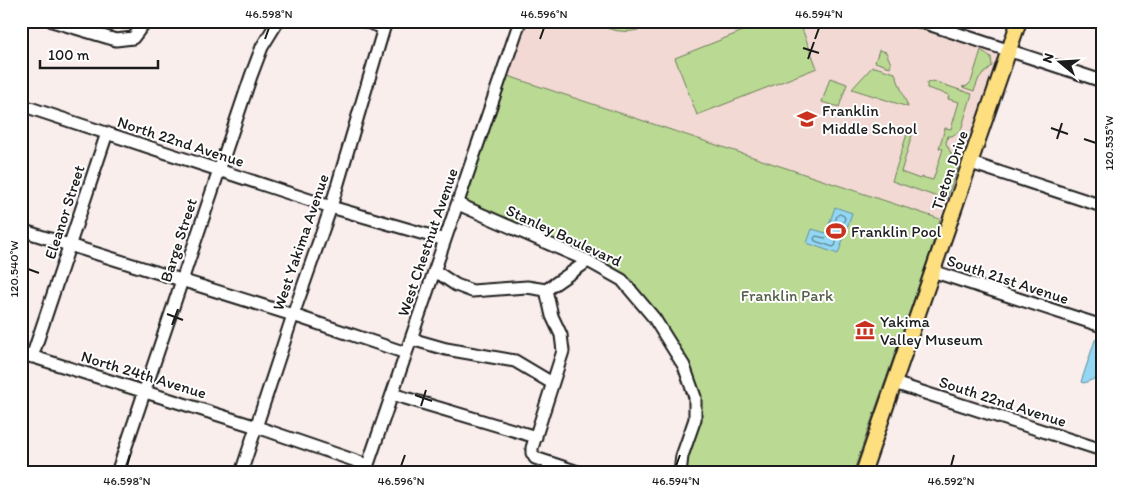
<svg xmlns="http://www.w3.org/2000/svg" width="1123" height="494" viewBox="0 0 1123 494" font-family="Itim,sans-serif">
  <rect width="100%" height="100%" fill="#f9eeeb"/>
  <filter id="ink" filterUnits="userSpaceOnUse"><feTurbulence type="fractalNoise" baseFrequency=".02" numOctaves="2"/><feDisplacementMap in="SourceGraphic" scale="10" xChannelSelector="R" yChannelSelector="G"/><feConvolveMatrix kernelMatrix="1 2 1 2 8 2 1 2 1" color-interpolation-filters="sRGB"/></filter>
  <g filter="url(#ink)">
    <!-- built -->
    <path fill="#f2d9d3" d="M526 21H899L998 54 940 219 508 76Z"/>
    <!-- green -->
    <path fill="#bada94" stroke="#6b7b58" d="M596 21H657C638 35 616 34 595 23Z
      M768 21H799L817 68 697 115 675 58Z
      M879 50 886 52 891 64 890 67 875 62Z
      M981 50 991 57 992 66 979 78 974 91 962 87 967 86 971 82Z
      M872 67H875L895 73 908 107 852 89Z
      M508 76 940 219 929 256 853 473H684L698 395 691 368 635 287 542 236 466 200Z
      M830 78 847 84 839 107 822 102Z
      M933 81 972 94 961 130 952 136H948L946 143 958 168 946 200 892 181 907 134 912 135 901 172 920 179 921 177 933 180 943 149 939 148 945 128 951 129 959 102 948 99 949 95 927 88V83Z"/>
    <!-- water -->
    <path fill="#92d7f4" stroke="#638c9e" d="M835 207 852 213 838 254 807 243 812 229 826 233Z
      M1102 336V376L1084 383 1081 382 1095 340Z"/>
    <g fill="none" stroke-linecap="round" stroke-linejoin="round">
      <!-- shore -->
      <path stroke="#4b6772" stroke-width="1" d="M840 214 844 216 845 218 835 246 833 247 815 241 814 238 816 236 825 238 830 236 837 216Z"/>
      <defs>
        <path id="minor" d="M52 21 116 40 133 38 146 21
          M364 21 384 28
          M919 21 1102 81
          M21 105 331 207 445 240
          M971 163 1102 206
          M458 204 588 261 622 280 654 318 684 366 695 397V419L682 456 680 473
          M21 230 293 315 406 353
          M435 271 456 285 472 291 527 287 546 290
          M932 271 1102 326
          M411 339 446 349 515 361 552 383
          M21 353 257 427 359 462 369 473
          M32 357 107 133
          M894 383 1102 450
          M392 394 536 437
          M117 473 251 76 262 47 278 21
          M241 473 293 315 331 207 386 21
          M365 473 520 21
          M581 473 535 458 532 453V448L563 351 561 335 552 316 546 290 588 261"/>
        <path id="major" d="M21 22 22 21
          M863 473 1019 21"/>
      </defs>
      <!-- minor casing -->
      <use href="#minor" stroke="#1c1c1c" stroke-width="15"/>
      <!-- major casing -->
      <use href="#major" stroke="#1c1c1c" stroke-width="18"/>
      <!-- minor -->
      <use href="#minor" stroke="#fff" stroke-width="11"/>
      <!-- major -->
      <use href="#major" stroke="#fedf80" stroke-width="14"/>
    </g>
  </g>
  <!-- ticks -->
  <path fill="none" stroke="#1c1c1c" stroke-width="2" d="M265 39 269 28M540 39 544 28M815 39 819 28M803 48 819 53M808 59 814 42M1051 128 1068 134M1057 139 1062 123M1084 139 1096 143M28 269 39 273M167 314 183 320M172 325 178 309M415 395 432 401M421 406 426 390M127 466 130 455M401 466 405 455M676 466 680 455M951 466 954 455"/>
  <!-- icons -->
  <defs>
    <symbol id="school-bare" viewBox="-9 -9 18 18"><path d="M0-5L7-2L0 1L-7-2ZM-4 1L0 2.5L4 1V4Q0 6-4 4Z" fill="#c8321e" stroke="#fff" stroke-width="2.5" paint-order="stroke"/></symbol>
    <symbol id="stadium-bare" viewBox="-9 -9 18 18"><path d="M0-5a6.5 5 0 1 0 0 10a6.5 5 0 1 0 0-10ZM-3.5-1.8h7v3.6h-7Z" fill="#c8321e" stroke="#fff" stroke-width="2.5" paint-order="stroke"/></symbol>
    <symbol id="museum-bare" viewBox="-9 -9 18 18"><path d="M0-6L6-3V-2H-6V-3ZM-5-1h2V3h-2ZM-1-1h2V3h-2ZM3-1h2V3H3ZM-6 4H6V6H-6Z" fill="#c8321e" stroke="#fff" stroke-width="2.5" paint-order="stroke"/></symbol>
  </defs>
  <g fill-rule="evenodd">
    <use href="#school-bare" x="793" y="105" width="28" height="28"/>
    <use href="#stadium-bare" x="822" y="217" width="28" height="28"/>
    <use href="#museum-bare" x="851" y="316" width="28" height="28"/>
  </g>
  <g text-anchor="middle" stroke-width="4" stroke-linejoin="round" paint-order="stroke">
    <!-- poi labels -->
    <g font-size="16" fill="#1c1c1c" stroke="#fff" text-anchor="start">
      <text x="822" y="116">Franklin<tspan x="822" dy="18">Middle School</tspan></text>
      <text x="851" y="237">Franklin Pool</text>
      <text x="880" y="327">Yakima<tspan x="880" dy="18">Valley Museum</tspan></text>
    </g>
    <!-- street labels -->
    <g font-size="16" fill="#1c1c1c" stroke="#fff">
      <text transform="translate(181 141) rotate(18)" y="6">North 22nd Avenue</text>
      <text transform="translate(949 170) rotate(-71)" y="6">Tieton Drive</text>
      <text transform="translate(64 212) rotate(-72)" y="6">Eleanor Street</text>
      <text transform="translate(564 235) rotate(25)" y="6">Stanley Boulevard</text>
      <text transform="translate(178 240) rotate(-72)" y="6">Barge Street</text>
      <text transform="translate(300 242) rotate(-71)" y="6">West Yakima Avenue</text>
      <text transform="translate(427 242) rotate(-71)" y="6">West Chestnut Avenue</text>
      <text transform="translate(1008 279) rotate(18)" y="6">South 21st Avenue</text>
      <text transform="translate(144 374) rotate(17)" y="6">North 24th Avenue</text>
      <text transform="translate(1003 401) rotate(18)" y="6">South 22nd Avenue</text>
    </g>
    <!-- park labels -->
    <g font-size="16" fill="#535e46" stroke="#fff">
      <text x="787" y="301">Franklin Park</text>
    </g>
  </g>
  <!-- margin -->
  <rect width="1123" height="494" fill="none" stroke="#fff" stroke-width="55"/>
  <!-- north arrow -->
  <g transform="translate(1060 62) rotate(288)" stroke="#ffffff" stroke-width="4" paint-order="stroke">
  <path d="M0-4L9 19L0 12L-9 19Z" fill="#1c1c1c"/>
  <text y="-8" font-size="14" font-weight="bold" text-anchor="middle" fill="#1c1c1c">N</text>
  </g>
  <!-- scale -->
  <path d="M40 60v8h118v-8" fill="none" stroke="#1c1c1c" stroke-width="2.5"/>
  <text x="48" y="60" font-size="15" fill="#1c1c1c" stroke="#ffffff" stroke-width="4" paint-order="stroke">100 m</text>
  <rect x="28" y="28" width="1068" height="438" fill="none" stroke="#1c1c1c" stroke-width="2"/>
  <g font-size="12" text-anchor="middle" fill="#1c1c1c">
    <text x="269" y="18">46.598°N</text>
    <text x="544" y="18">46.596°N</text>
    <text x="819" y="18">46.594°N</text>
    <text transform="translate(1109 143) rotate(-90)" y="4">120.535°W</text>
    <text transform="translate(14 269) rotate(-90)" y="4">120.540°W</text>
    <text x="127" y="485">46.598°N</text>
    <text x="401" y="485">46.596°N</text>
    <text x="676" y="485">46.594°N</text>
    <text x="951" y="485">46.592°N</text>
  </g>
</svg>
